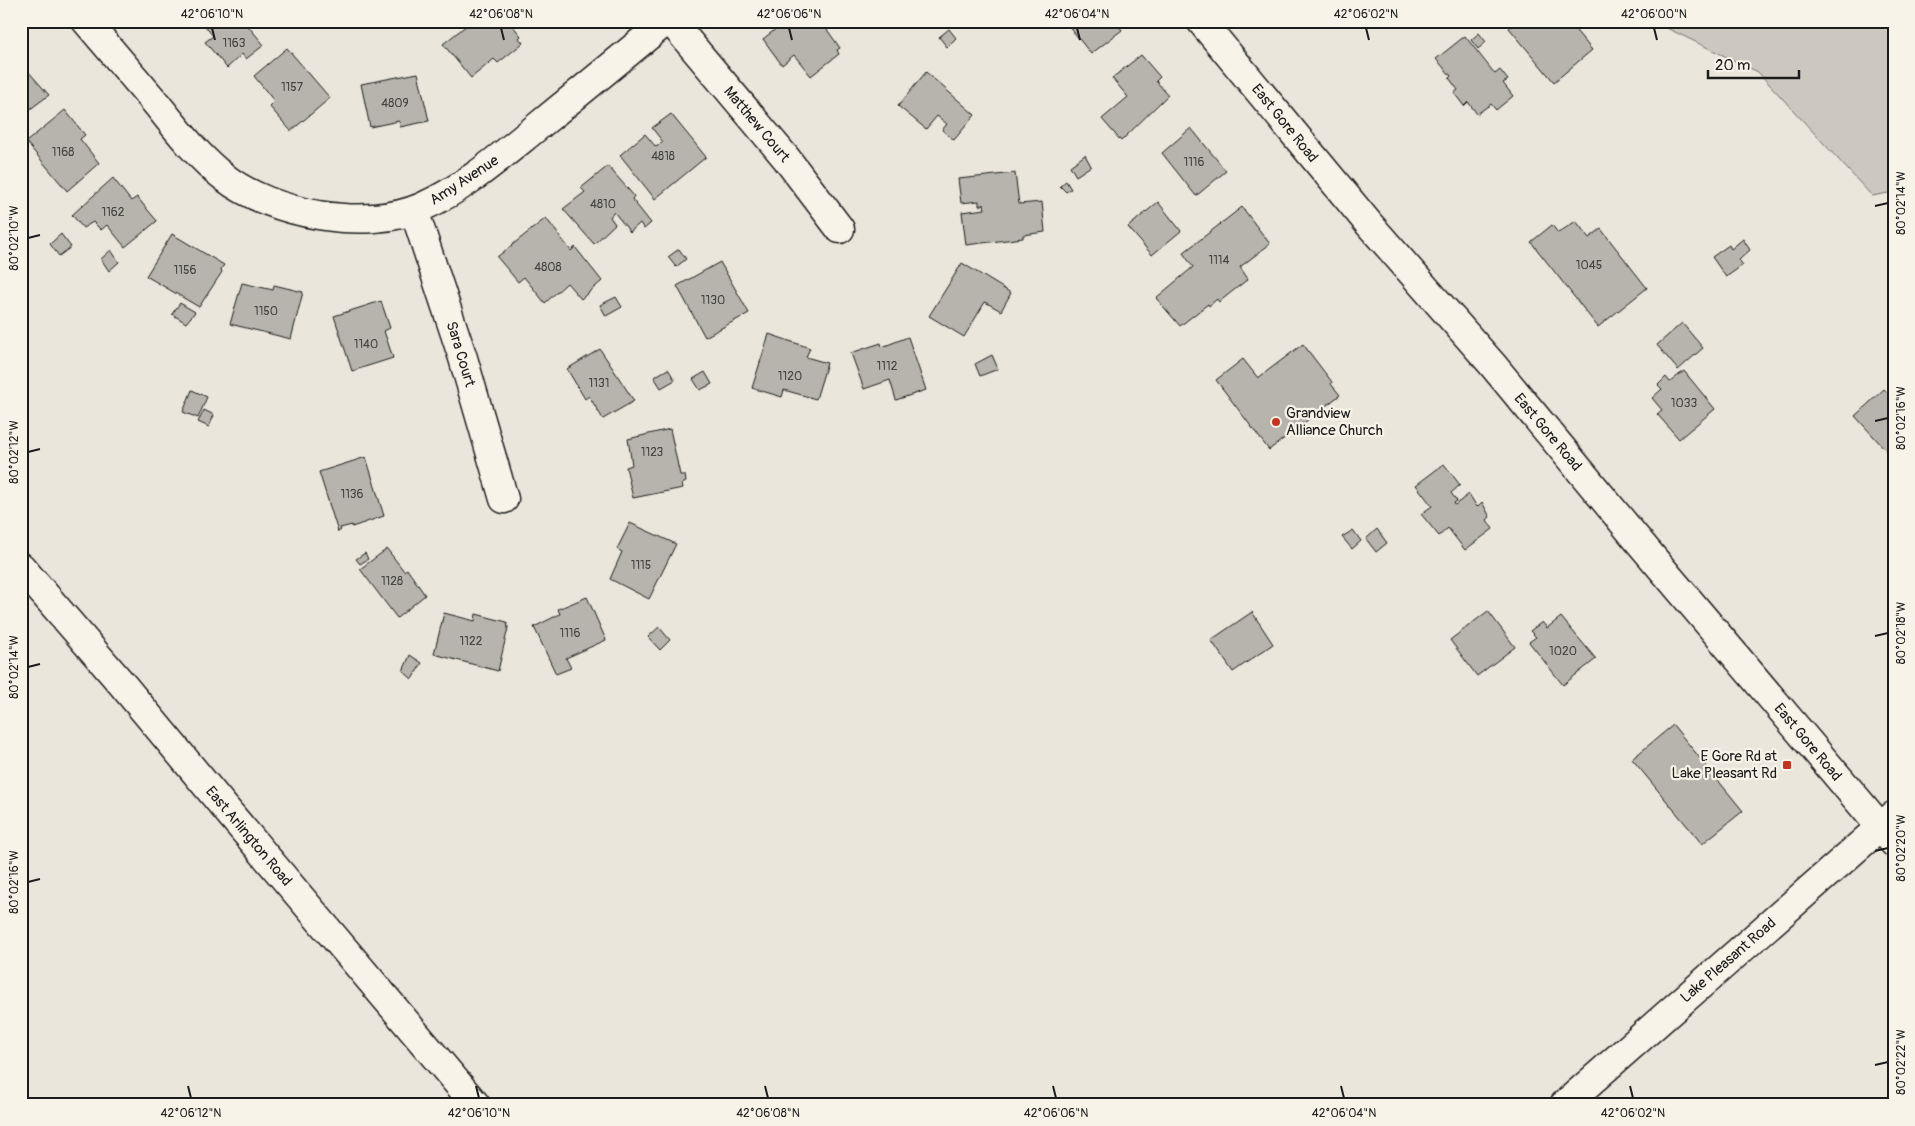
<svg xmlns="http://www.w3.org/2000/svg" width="1915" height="1126" viewBox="0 0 1915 1126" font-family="Pangolin,sans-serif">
  <rect width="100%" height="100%" fill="#eae6dc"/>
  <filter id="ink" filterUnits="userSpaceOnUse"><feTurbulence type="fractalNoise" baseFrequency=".02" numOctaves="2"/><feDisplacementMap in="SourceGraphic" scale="10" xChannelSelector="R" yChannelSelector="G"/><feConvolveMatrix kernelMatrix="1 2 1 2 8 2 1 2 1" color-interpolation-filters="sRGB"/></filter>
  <g filter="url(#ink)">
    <!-- green -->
    <path fill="#ccc8c0" stroke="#74726e" d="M1652 21H1894V192L1872 196 1758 72Z"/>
    <!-- building -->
    <path fill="#b6b4ac" stroke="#1c1c1c" d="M201 21H244L264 45 246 59 242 54 227 68 205 42 213 36Z
      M472 21H509L521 36 519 38 523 43 498 63 494 59 471 78 443 44Z
      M786 21H791L797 28 802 21H821L840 48 837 50 839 54 811 76 794 55 782 65 763 39Z
      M1065 21H1115L1122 30 1091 54Z
      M1517 21H1568L1592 50 1554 82 1509 28Z
      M949 29 956 38 947 47 939 37Z
      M1479 33 1486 42 1478 49 1471 40Z
      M1465 36 1495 74 1500 70 1508 80 1503 83 1513 96 1496 110 1491 104 1477 114 1468 102 1464 106 1454 93 1458 90 1449 78 1451 76 1436 59Z
      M287 48 330 98 291 131 269 106 274 101 254 76Z
      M1141 55 1160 77 1156 81 1168 95 1121 141 1102 119 1128 97 1112 78Z
      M21 69 24 72 27 70 49 95 21 116Z
      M926 72 975 115 954 140 942 130 947 124 937 116 926 129 898 106Z
      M418 73 429 121 400 127 399 121 370 127 361 84Z
      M65 110 85 135 80 139 99 163 67 191 26 142Z
      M671 114 706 157 655 199 620 155 645 134 656 147 663 142 652 128Z
      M1191 128 1226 171 1196 196 1162 153Z
      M1085 155 1091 166 1076 176 1070 166Z
      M608 166 634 196 632 199 651 223 644 229 640 223 630 232 614 212 610 217 615 224 594 244 563 209 585 192 581 188Z
      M1015 173 1019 204 1042 202 1045 232 1023 235V238L966 245 962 212 985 209 984 204 979 206V201L961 203 958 179Z
      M113 178 131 201 137 197 157 221 125 247 107 225 101 230 93 222 83 228 72 215Z
      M1066 181 1071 189 1066 192 1060 186Z
      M1158 202 1181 231 1152 255 1128 227Z
      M1242 207 1270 244 1240 267 1248 279 1219 302 1217 299 1209 306 1208 304 1180 326 1156 298 1193 267 1183 253Z
      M546 218 571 251 575 247 602 281 581 299 567 283 545 303 524 277 518 282 497 257Z
      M1576 221 1589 238 1601 229 1647 288 1598 327 1531 242 1552 225 1558 233Z
      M61 234 71 247 59 256 50 244Z
      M172 234 224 265 221 269 222 272 199 307 146 276Z
      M1743 239 1750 250 1739 260 1743 265 1726 277 1712 257 1729 245 1731 249Z
      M679 249 686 259 676 267 668 257Z
      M111 250 119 262 109 271 101 259Z
      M720 262 749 313 705 337 677 286Z
      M962 263 1011 293 1001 311 985 302 964 337 929 316Z
      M242 283 273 290 274 285 303 292 291 339 230 324Z
      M616 297 622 307 606 316 600 305Z
      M381 301 390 328 384 331 393 358 352 371 334 316Z
      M180 303 195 312 186 323 172 314Z
      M1682 323 1703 348 1678 370 1657 345Z
      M769 334 810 348 806 357 827 363 816 399 784 390 782 397 752 388Z
      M908 337 926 390 896 400 890 380 864 389 851 353 881 343 882 347Z
      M1303 344 1332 382 1331 384 1340 395 1269 450 1216 380 1243 359 1258 378Z
      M600 349 634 401 603 419 589 396 585 399 567 369Z
      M992 355 998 369 980 376 975 364Z
      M668 369 675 380 661 388 654 377Z
      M1684 371 1715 409 1679 439 1657 414 1662 410 1652 398 1662 389 1658 385 1666 377 1670 382Z
      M705 372 712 384 700 390 693 379Z
      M1884 389 1894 399V459L1855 416Z
      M192 390 207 397 198 418 183 412Z
      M204 410 214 415 209 427 198 422Z
      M670 429 680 475H685L686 482 682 484 683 488 633 498 626 467 632 465 628 439Z
      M366 457 384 516 352 527V525L340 528 341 530 338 532 319 472Z
      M1444 464 1460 485 1451 493 1457 501 1454 503 1455 505 1469 494 1477 507 1482 502 1490 517 1487 520 1493 529 1465 550 1448 528 1439 536 1421 514 1432 506 1416 485Z
      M630 523 676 544 649 599 610 579 622 552 617 549Z
      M1377 529 1387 543 1376 552 1366 539Z
      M1353 530 1361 541 1352 549 1342 537Z
      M387 549 404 571 407 569 425 595 397 618 360 569Z
      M365 553 368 559 360 564 356 559Z
      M587 597 606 640 566 658 571 668 556 674 534 627 560 614 558 609Z
      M1488 611 1515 647 1477 676 1450 640Z
      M1252 612 1273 644 1233 672 1211 640Z
      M444 613 475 621 476 614 507 622 508 628 498 671 434 654Z
      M1561 617 1596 659 1563 685 1529 642 1536 637 1530 631 1542 622 1547 628Z
      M659 627 670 640 660 650 648 637Z
      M410 655 422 663 412 679 403 671Z
      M1673 725 1743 811 1702 844 1632 759Z"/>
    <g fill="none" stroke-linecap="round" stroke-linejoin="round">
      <defs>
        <path id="minor" d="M86 21C109 48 132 75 155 102 176 128 197 156 224 177 271 214 366 232 422 207 465 188 501 156 537 127 580 92 623 57 666 21
          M671 21 786 158 840 229
          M414 210 463 358 504 499
          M21 567 122 684 230 814 476 1105"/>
        <path id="tertiary" d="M1201 21 1369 224 1492 364 1636 538 1894 843
          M1564 1105 1893 816"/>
      </defs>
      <!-- minor casing -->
      <use href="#minor" stroke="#1c1c1c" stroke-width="31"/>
      <!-- tertiary casing -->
      <use href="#tertiary" stroke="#1c1c1c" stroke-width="31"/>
      <!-- minor -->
      <use href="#minor" stroke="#f7f3e8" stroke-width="28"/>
      <!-- tertiary -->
      <use href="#tertiary" stroke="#f7f3e8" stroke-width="28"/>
    </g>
  </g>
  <!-- ticks -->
  <path fill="none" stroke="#1c1c1c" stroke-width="2" d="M212 28 215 40M501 28 504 40M789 28 792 40M1077 28 1080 40M1366 28 1369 40M1654 28 1657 40M1875 206 1888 203M28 238 40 235M1875 421 1888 418M28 452 40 449M1875 636 1888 633M28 667 40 664M1875 851 1888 848M28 882 40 879M1875 1065 1888 1062M188 1086 191 1098M476 1086 479 1098M765 1086 768 1098M1053 1086 1056 1098M1341 1086 1344 1098M1630 1086 1633 1098"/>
  <!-- markers -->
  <g fill="#c8321e" stroke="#f7f3e8" stroke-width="2">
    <circle cx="1276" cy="422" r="5"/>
    <rect x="1782" y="760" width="10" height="10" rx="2.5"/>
  </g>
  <g text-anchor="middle" stroke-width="4.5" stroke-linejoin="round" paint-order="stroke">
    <!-- number labels -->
    <g font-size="12" fill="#424240">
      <text x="234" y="47">1163</text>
      <text x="292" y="91">1157</text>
      <text x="395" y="107">4809</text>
      <text x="63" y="156">1168</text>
      <text x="663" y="160">4818</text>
      <text x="1194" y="166">1116</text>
      <text x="603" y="208">4810</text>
      <text x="113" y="216">1162</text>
      <text x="1219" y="264">1114</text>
      <text x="1589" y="269">1045</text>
      <text x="548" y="271">4808</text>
      <text x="185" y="274">1156</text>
      <text x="713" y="304">1130</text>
      <text x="266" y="315">1150</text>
      <text x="366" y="348">1140</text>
      <text x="887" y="370">1112</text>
      <text x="790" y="380">1120</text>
      <text x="599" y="387">1131</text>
      <text x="1684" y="407">1033</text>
      <text x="652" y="456">1123</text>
      <text x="352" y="498">1136</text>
      <text x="641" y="569">1115</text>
      <text x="392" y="585">1128</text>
      <text x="570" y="637">1116</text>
      <text x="471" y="645">1122</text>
      <text x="1563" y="655">1020</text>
    </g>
    <!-- street labels -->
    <g font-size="15" fill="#1c1c1c" stroke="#f7f3e8">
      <text transform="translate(1285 123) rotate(51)" y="5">East Gore Road</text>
      <text transform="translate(757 124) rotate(50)" y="5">Matthew Court</text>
      <text transform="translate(464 180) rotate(-33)" y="5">Amy Avenue</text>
      <text transform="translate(461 354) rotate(73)" y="5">Sara Court</text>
      <text transform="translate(1548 432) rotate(50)" y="5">East Gore Road</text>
      <text transform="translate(1808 742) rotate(50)" y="5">East Gore Road</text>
      <text transform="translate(249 836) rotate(50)" y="5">East Arlington Road</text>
      <text transform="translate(1728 960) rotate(-41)" y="5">Lake Pleasant Road</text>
    </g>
    <!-- poi labels -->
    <g font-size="15" fill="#1c1c1c" stroke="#f7f3e8" text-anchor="start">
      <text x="1286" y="418">Grandview<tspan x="1286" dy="17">Alliance Church</tspan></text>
      <text x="1777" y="761" text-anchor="end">E Gore Rd at<tspan x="1777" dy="17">Lake Pleasant Rd</tspan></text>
    </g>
  </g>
  <!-- margin -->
  <rect width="1915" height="1126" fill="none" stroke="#f7f3e8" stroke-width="55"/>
  <!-- scale -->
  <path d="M1708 70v8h91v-8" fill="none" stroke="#1c1c1c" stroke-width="2.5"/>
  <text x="1715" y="70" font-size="15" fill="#1c1c1c" stroke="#f7f3e8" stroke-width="4" paint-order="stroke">20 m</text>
  <rect x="28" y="28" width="1860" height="1070" fill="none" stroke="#1c1c1c" stroke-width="2"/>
  <g font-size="12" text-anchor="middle" fill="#1c1c1c">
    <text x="212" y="18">42°06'10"N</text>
    <text x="501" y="18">42°06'08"N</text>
    <text x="789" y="18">42°06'06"N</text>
    <text x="1077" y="18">42°06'04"N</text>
    <text x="1366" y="18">42°06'02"N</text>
    <text x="1654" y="18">42°06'00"N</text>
    <text transform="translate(1901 203) rotate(-90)" y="4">80°02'14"W</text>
    <text transform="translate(14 238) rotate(-90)" y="4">80°02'10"W</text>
    <text transform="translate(1901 418) rotate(-90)" y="4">80°02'16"W</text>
    <text transform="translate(14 452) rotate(-90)" y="4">80°02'12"W</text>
    <text transform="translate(1901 633) rotate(-90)" y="4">80°02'18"W</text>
    <text transform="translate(14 667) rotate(-90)" y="4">80°02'14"W</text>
    <text transform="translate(1901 848) rotate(-90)" y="4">80°02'20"W</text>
    <text transform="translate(14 882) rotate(-90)" y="4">80°02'16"W</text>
    <text transform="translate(1901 1062) rotate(-90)" y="4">80°02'22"W</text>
    <text x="191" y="1117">42°06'12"N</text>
    <text x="479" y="1117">42°06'10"N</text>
    <text x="768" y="1117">42°06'08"N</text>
    <text x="1056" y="1117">42°06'06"N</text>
    <text x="1344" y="1117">42°06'04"N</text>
    <text x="1633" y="1117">42°06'02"N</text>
  </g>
</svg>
